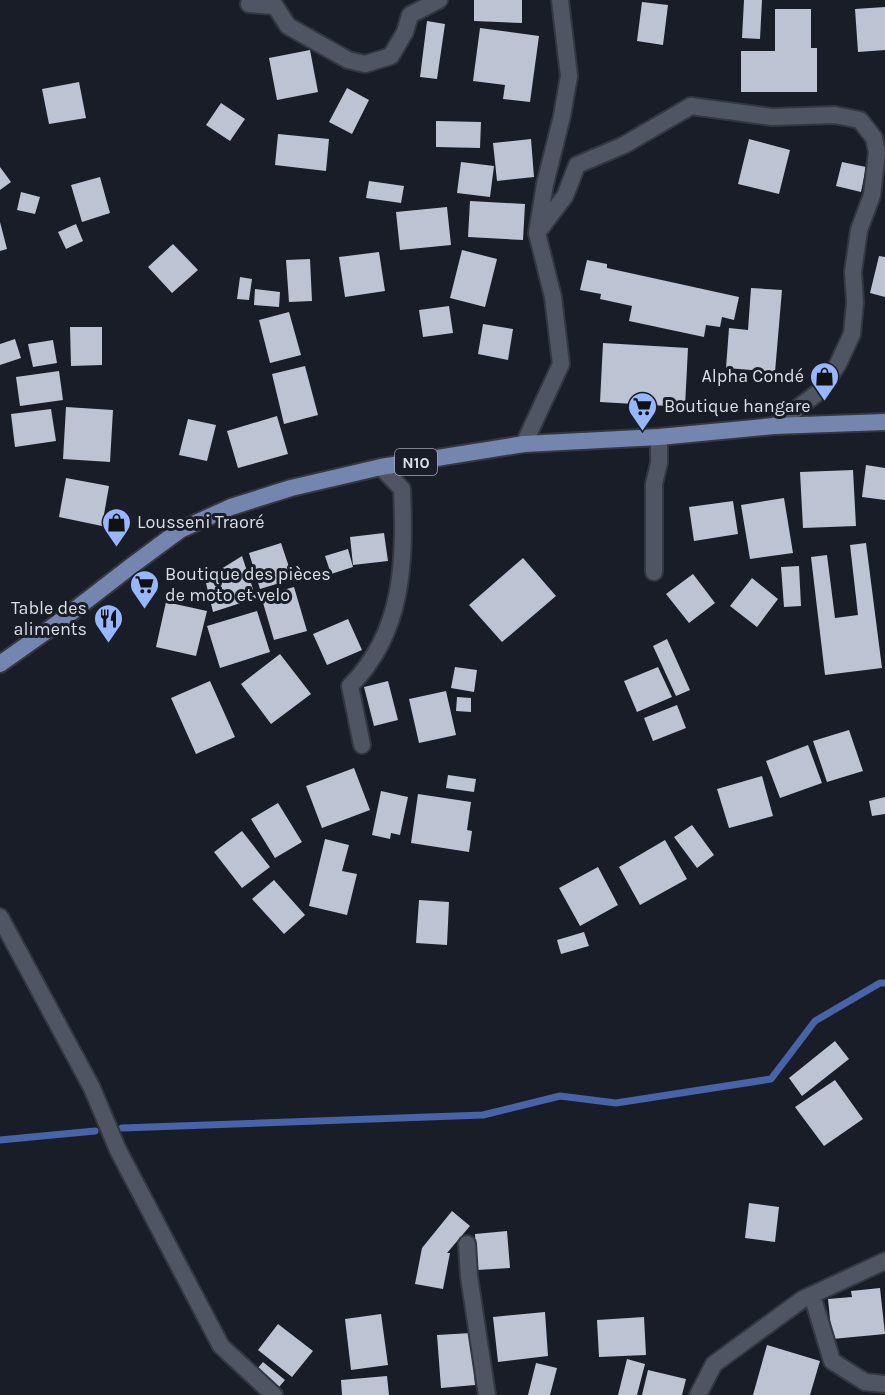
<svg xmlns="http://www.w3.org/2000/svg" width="885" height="1395" viewBox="0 0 885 1395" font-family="Karla,sans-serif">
  <rect width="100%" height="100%" fill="#181d28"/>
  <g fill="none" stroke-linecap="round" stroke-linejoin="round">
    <!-- stream -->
    <path stroke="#4863a7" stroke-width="7" d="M122 1128 483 1115 560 1096 616 1103 771 1079 815 1021 880 983H885
      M0 1140 95 1131"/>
  </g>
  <!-- building -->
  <path fill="#bcc3d3" d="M474 0H522V23L474 21Z
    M744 0H762L760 39 742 38Z
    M642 2 668 5 663 45 637 41Z
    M885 7V50L858 52 855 9Z
    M775 9H811V48H817V92H741V51H775Z
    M427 21 445 24 437 79 420 77Z
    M480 28 539 36 530 102 503 99 505 85 473 81Z
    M310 50 318 92 277 100 269 58Z
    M79 82 86 118 49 124 42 89Z
    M347 88 369 100 352 134 329 122Z
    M221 103 245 119 230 141 206 125Z
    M436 121 481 122 480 148 436 147Z
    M278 134 329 139 326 171 275 165Z
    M531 139 534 177 497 181 493 143Z
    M749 139 790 150 779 194 738 184Z
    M461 162 494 166 490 197 457 193Z
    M842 162 866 167 861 192 836 186Z
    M0 167 11 182 0 190Z
    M100 177 110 213 82 222 71 185Z
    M369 181 404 186 401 203 366 198Z
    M21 192 40 197 35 214 17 210Z
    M470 201 525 204 523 240 468 237Z
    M447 207 451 245 400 250 396 212Z
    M0 222 7 249 0 251Z
    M76 224 83 241 66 249 58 232Z
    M173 244 198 270 172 293 148 267Z
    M462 250 497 259 485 307 450 298Z
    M379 252 385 291 345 297 339 257Z
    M879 256 885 257V297L870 293Z
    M310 259 312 301 289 302 286 260Z
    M587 260 607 264V268L739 297 734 320 722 317 720 327 706 325 704 337 629 321 632 306 600 299 601 294 580 290Z
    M240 277 252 279 249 300 237 299Z
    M751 288 782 290 775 372 726 368 729 328 748 330Z
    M255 289 280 292 279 307 254 305Z
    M449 306 453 333 423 337 419 310Z
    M289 312 301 355 270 363 259 320Z
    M483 324 513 329 508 360 478 354Z
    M70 327H102V365L71 366Z
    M15 339 21 358 0 365V344Z
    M53 340 57 363 33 367 28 344Z
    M603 343 688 348 685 407 600 402Z
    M305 366 318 415 284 424 272 374Z
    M59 371 63 400 20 406 16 377Z
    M66 407 113 410 110 462 63 459Z
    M51 409 56 441 15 447 11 414Z
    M277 416 288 454 238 468 227 431Z
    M188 419 216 425 207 461 179 455Z
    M866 465 885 468V500L862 497Z
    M853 470 856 526 803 528 800 472Z
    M66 478 109 486 102 526 59 517Z
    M784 498 793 553 750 559 741 505Z
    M733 501 738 534 694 541 689 507Z
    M384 533 388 561 353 565 350 537Z
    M281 543 293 579 260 589 249 553Z
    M866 543 882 668 825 675 811 557 827 555 835 618 858 615 850 545Z
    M348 549 353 567 331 574 325 556Z
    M242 556 256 598 213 612 205 579Z
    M523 558 556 596 502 642 469 605Z
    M799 566 801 606 784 607 781 567Z
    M693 574 715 603 689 623 666 594Z
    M752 578 778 599 757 627 730 606Z
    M294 587 307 631 274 640 261 596Z
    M166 602 207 611 196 656 156 647Z
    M257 611 270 652 220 668 207 626Z
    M348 619 362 650 327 665 313 634Z
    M667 639 690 690 676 696 653 646Z
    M280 654 311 694 271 724 241 684Z
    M455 667 477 670 474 692 451 688Z
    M658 667 672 697 637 712 624 681Z
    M210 681 235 737 196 754 171 698Z
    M388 681 398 720 374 726 364 687Z
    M446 691 456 735 419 743 409 699Z
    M457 697 471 698V712L456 711Z
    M677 705 686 728 653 741 644 718Z
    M849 730 863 771 827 782 813 741Z
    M808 745 822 783 780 798 766 761Z
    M354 768 370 810 322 828 306 786Z
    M448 775 476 779 474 792 446 788Z
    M762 776 773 816 729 828 717 789Z
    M381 791 408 797 400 835 391 833 390 839 372 835Z
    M418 794 471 802 467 830 472 831 469 852 411 843Z
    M885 797V814L872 816 869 801Z
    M278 803 302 842 275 858 251 819Z
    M692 825 714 855 697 868 674 837Z
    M242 831 270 867 242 888 214 852Z
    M325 839 349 845 342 871 357 874 347 915 309 906Z
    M665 840 687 879 640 905 619 867Z
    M598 867 618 905 580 926 559 888Z
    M274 880 305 915 284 934 252 899Z
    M419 900 449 902 447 945 416 943Z
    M584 932 589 946 561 954 557 940Z
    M835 1041 849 1059 802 1096 789 1078Z
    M835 1080 863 1119 824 1146 795 1107Z
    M749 1203 779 1207 775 1242 745 1238Z
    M452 1211 470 1226 447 1253H450L443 1289 415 1284 422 1248Z
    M507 1231 510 1268 477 1270 475 1234Z
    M880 1288 885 1334 832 1339 828 1299 852 1297 851 1291Z
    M545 1312 548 1356 498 1362 493 1317Z
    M381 1314 388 1365 351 1370 345 1319Z
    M644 1317 646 1355 599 1357 597 1320Z
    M278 1324 313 1351 292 1377 258 1350Z
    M471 1333 475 1385 441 1388 437 1335Z
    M767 1345 820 1361 810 1395H753Z
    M627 1359 645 1364 637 1395H618Z
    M263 1362 285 1380 279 1387 257 1369Z
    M536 1363 557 1368 550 1395H528Z
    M648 1370 686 1379 682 1395H642Z
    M387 1376 389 1395H342L341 1380Z"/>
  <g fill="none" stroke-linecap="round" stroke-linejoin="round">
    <defs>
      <path id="minor" d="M249 4 275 6 288 26 348 60 365 64 391 56 405 32 410 15 439 0
        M537 233 565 196 577 165 624 145 691 106 772 117 835 115 860 120 874 138 877 152 872 195 859 230 853 272 855 302 852 334 838 364 820 391 774 426
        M524 444 561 364 553 297 537 233 545 184 562 116 569 76 560 0
        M654 572V484L659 463V437
        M362 745 350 686C404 632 405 561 402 489L381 467
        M0 917 92 1088 118 1150 221 1346 274 1395
        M467 1244 469 1276 487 1395
        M812 1295 832 1361 865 1382 885 1384
        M698 1395 714 1364 803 1299 885 1261"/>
      <path id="primary" d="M0 664 55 625 130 567 180 530 231 507 291 488 381 467 524 444 659 437 774 426 885 422"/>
    </defs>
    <!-- minor casing -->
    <use href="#minor" stroke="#333740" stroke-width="20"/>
    <!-- primary casing -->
    <use href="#primary" stroke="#333740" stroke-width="20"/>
    <!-- minor -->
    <use href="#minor" stroke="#4f5563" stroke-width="16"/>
    <!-- primary -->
    <use href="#primary" stroke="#7485af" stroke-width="16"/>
  </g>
  <!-- icons -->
  <defs>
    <symbol id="shop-pin" viewBox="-11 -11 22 30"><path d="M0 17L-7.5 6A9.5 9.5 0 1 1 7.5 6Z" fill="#97b6fd" stroke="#181d28"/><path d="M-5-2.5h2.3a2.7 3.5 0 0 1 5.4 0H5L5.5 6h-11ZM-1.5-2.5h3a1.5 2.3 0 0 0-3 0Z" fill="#111"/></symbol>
    <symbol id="supermarket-pin" viewBox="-11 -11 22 30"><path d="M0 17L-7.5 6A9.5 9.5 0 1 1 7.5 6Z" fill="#97b6fd" stroke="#181d28"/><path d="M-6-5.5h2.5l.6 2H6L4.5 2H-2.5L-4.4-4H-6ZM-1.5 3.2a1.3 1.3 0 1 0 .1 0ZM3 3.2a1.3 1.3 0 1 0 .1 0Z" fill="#111"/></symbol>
    <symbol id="restaurant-pin" viewBox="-11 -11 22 30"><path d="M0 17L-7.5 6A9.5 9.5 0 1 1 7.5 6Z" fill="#97b6fd" stroke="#181d28"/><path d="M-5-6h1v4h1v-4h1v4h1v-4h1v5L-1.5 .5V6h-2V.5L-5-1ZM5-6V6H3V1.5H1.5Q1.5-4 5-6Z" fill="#111"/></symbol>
  </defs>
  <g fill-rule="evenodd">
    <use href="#shop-pin" x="808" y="360" width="33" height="45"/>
    <use href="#supermarket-pin" x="626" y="390" width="33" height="45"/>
    <use href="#shop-pin" x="100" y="506" width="33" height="45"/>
    <use href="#supermarket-pin" x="128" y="568" width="33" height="45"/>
    <use href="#restaurant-pin" x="92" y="602" width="33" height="45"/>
  </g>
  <g text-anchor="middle" stroke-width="6" stroke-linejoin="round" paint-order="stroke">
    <!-- shield labels -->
    <rect fill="#181d28" stroke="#a0a5ae" stroke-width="1.5" x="395" y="449" width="42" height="26" rx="4.5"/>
    <g font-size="16" font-weight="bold" fill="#dbdfe7">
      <text x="416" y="468">N10</text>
    </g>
    <!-- poi labels -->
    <g font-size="18" fill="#dbdfe7" stroke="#181d28" text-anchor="start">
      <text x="804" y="382" text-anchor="end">Alpha Condé</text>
      <text x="664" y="412">Boutique hangare</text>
      <text x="137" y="528">Lousseni Traoré</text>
      <text x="165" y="580">Boutique des pièces<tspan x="165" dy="21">de moto et velo</tspan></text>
      <text x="87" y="614" text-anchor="end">Table des<tspan x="87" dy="21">aliments</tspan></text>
    </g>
  </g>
</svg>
